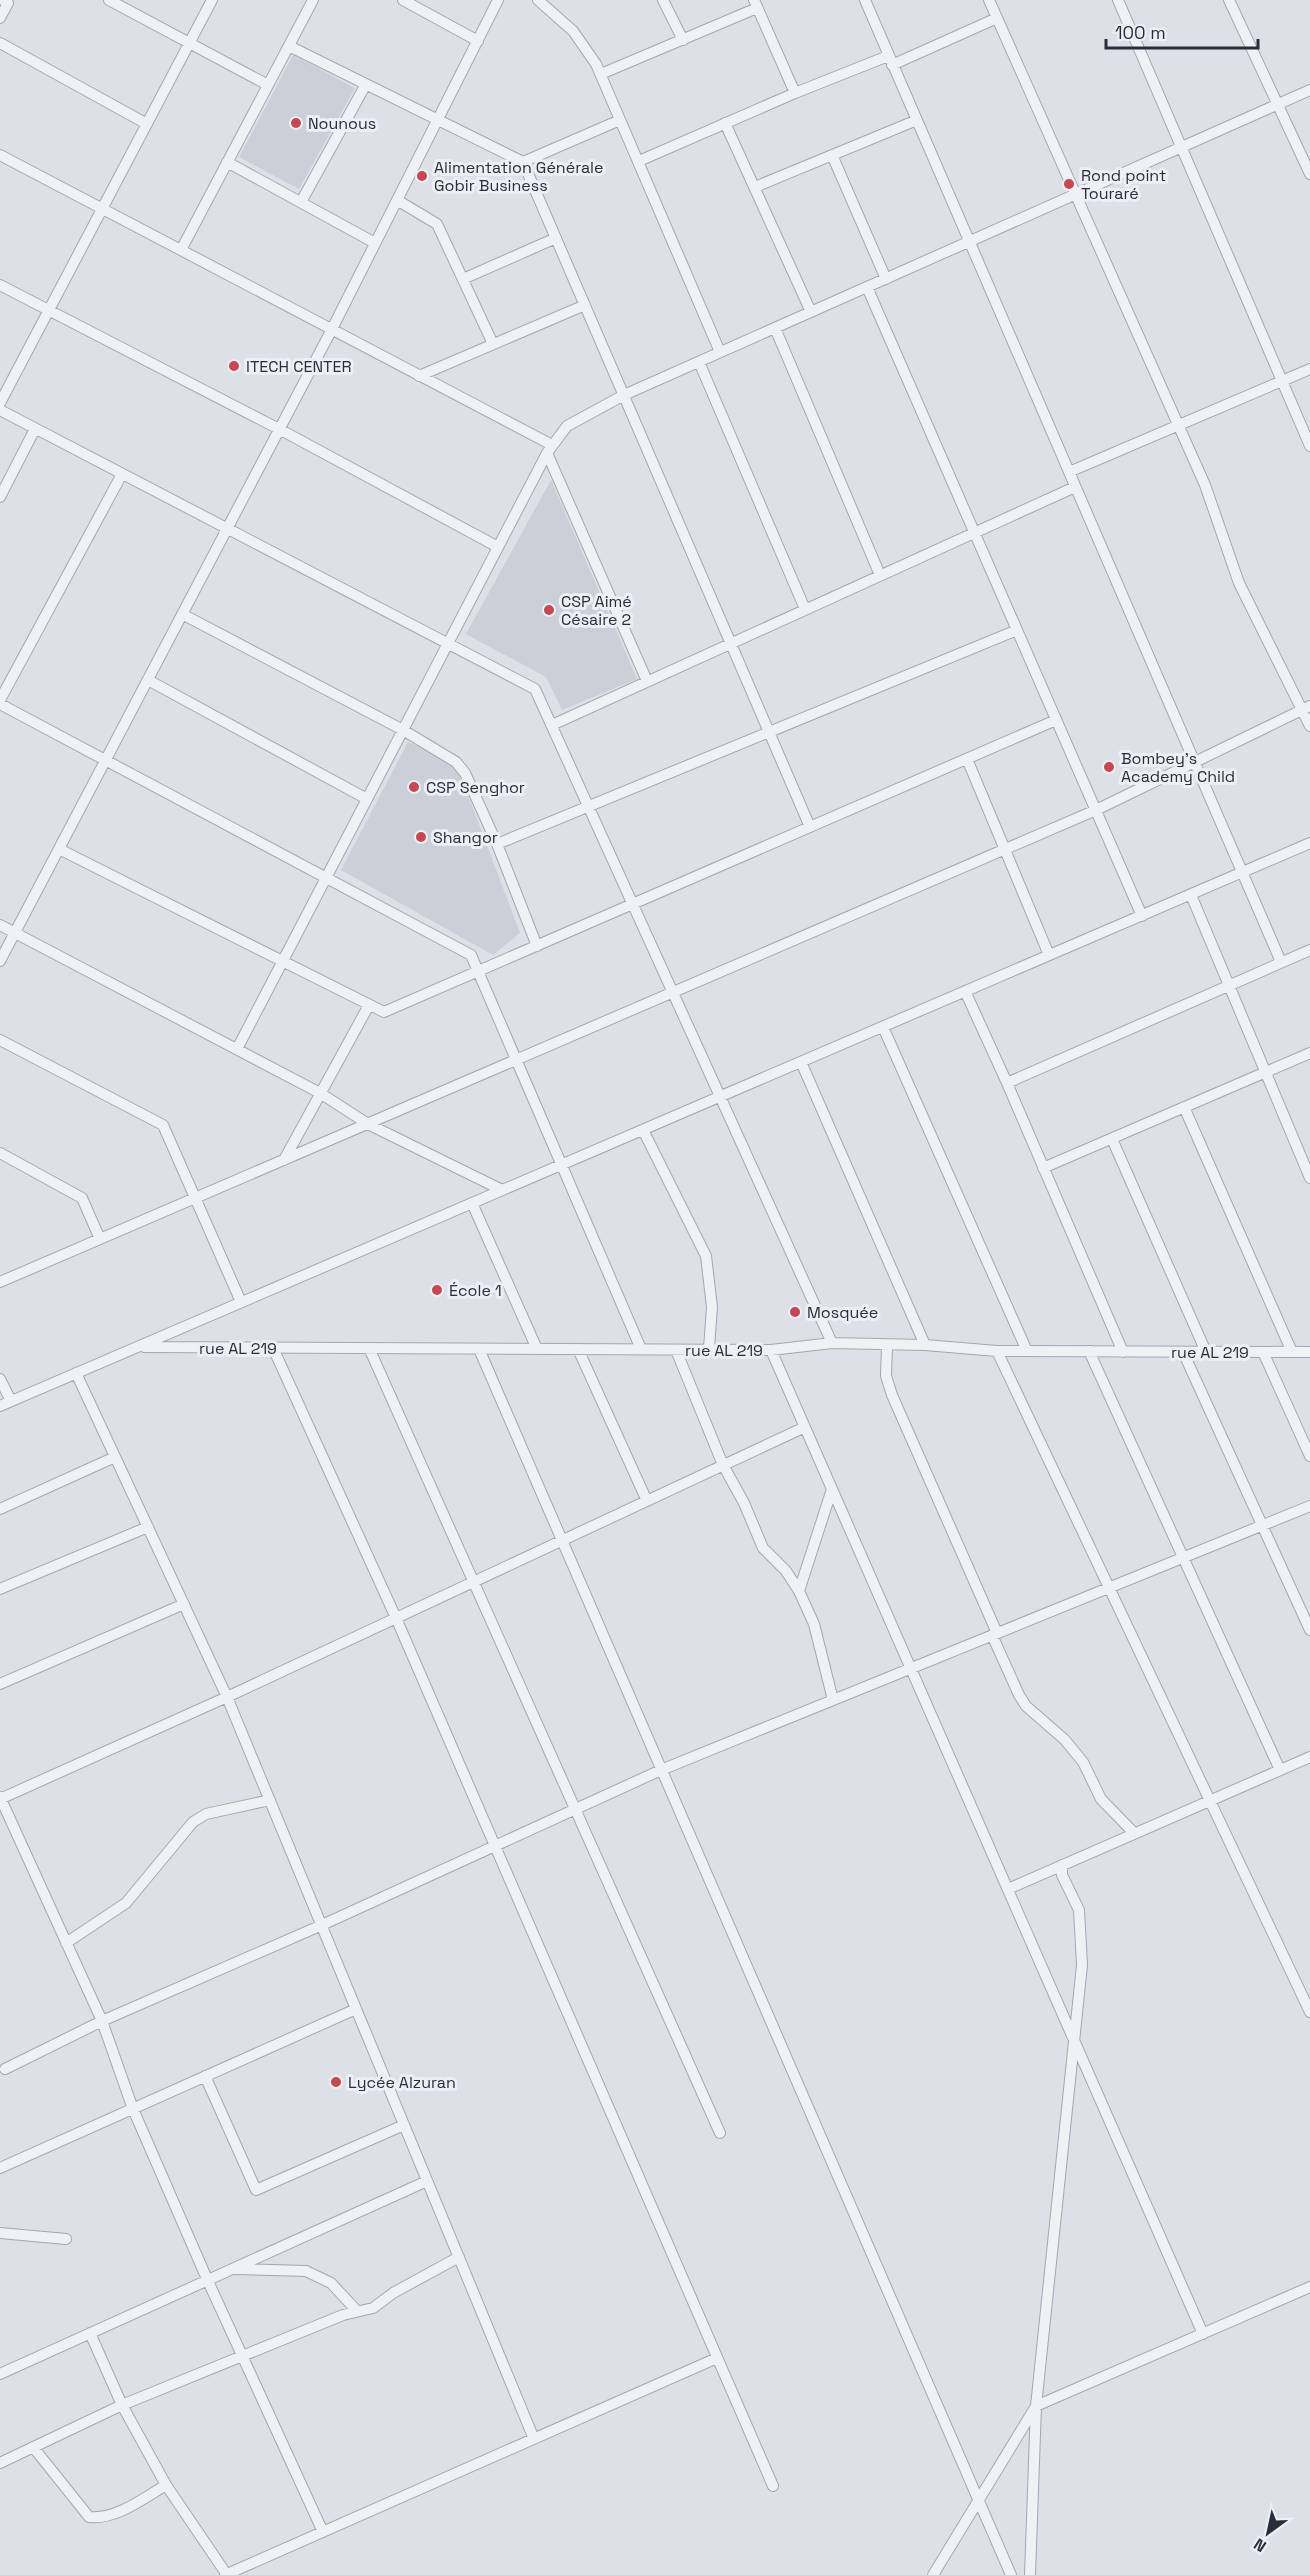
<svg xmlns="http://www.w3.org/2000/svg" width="1310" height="2575" viewBox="0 0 1310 2575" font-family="'Space Grotesk',sans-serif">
  <rect width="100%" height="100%" fill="#dde0e6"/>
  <!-- built -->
  <path fill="#cbcfd7" d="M293 55 355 88 299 189 239 157Z
    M551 480 637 679 562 710 546 677 466 634Z
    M408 742 455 764 471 803 520 933 493 955 341 870Z"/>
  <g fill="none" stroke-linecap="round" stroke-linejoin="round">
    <defs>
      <path id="street" d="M109 0 268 85
        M403 0 478 41
        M538 0 573 31 596 64 720 352
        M663 0 683 40
        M754 0 795 93
        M865 0 1281 962
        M989 0 1205 485 1239 583 1310 726
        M1118 0 1310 446
        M1229 0 1310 174
        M0 18 8 3 3 0
        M0 43 147 124
        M289 46 523 162 810 827
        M892 65 997 18
        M601 74 757 8
        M725 123 811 312
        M0 155 552 445
        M832 155 886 279
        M639 161 795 93 888 56
        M227 162 375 243
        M523 162 620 120
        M755 187 917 120
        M397 200 437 224 493 344
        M301 202 366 84
        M181 250 313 0
        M463 279 556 238
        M0 285 279 429 498 547
        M867 287 1142 916
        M775 328 880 575
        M699 362 805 609
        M419 376 585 305
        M0 403 212 0
        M0 410 535 689 832 1343
        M547 453 647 681
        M1069 472 1310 369
        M0 497 35 429
        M182 614 403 730 456 762 465 773 497 844 537 946
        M148 680 367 799
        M0 700 122 474
        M0 704 471 955 641 1349
        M552 725 1075 487
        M967 759 1049 955
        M497 844 1017 630
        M59 849 384 1012 1056 720
        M1191 895 1310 1178
        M0 925 320 1093 368 1124 502 1190
        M0 961 332 329 498 0
        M965 991 1007 1083 1123 1352
        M883 1027 1027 1351
        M0 1040 163 1125 241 1302
        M237 1049 547 453 567 426 624 395 1310 90
        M801 1062 925 1345
        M1007 1083 1310 950
        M1184 1107 1292 1352
        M643 1130 706 1256 712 1307 709 1348
        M1112 1139 1206 1352
        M0 1153 82 1198 100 1239
        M284 1160 369 1005
        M1043 1168 1310 1053
        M472 1203 537 1349
        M0 1282 1096 810 1310 706
        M887 1345 886 1376 892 1395 997 1633
        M144 1347 771 1350 832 1343 925 1345 997 1351 1310 1352
        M273 1348 396 1618 773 2486
        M369 1348 720 2133
        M479 1349 1011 2575
        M578 1349 647 1501
        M676 1350 723 1465 744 1503 763 1548 786 1571 799 1591 814 1624 833 1700
        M771 1350 1203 2334
        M997 1351 1310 2012
        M1089 1351 1280 1770
        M1183 1352 1310 1630
        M1263 1352 1310 1456
        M76 1373 227 1697 534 2439
        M0 1379 11 1401
        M0 1406 1310 843
        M0 1509 115 1457
        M0 1589 148 1527
        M799 1591 832 1489
        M992 1635 1019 1695 1026 1706 1065 1740 1083 1762 1101 1799 1134 1833
        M0 1684 184 1604
        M0 1797 102 2021 133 2109 207 2279 323 2532
        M0 1799 227 1697 805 1427
        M1008 1889 1310 1757
        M66 1943 126 1903 193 1822 206 1814 270 1800
        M5 2069 102 2021 322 1925 661 1770 1310 1506
        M205 2076 256 2190 404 2125
        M0 2168 356 2009
        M0 2233 66 2239
        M235 2269 306 2271 331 2283 357 2311
        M90 2333 122 2405 166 2485 223 2569
        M0 2374 427 2181
        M33 2447 89 2517C116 2520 144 2498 166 2485
        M0 2463 122 2405 343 2315 373 2308 393 2293 459 2257
        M225 2575 717 2358
        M933 2575 1036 2406 1310 2287
        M1030 2575 1036 2406 1082 1965 1079 1910 1062 1875V1865"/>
    </defs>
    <!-- street casing -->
    <use href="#street" stroke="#a3a7af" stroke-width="12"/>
    <!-- street -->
    <use href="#street" stroke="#eff1f4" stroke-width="10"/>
  </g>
  <!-- markers -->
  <g fill="#c54852" stroke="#eceff4" stroke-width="2">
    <circle cx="296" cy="123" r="6"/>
    <circle cx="422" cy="176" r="6"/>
    <circle cx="1069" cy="184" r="6"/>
    <circle cx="234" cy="366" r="6"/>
    <circle cx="549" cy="610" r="6"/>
    <circle cx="1109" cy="767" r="6"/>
    <circle cx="414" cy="787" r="6"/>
    <circle cx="421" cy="837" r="6"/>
    <circle cx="437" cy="1290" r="6"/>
    <circle cx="795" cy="1312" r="6"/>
    <circle cx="336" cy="2082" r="6"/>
  </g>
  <g text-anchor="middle" stroke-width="6" stroke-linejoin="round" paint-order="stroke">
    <!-- poi labels -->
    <g font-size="16" fill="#272d3b" stroke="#eceff4" text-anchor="start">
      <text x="308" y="129">Nounous</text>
      <text x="434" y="173">Alimentation Générale<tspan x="434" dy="18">Gobir Business</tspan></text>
      <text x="1081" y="181">Rond point<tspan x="1081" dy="18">Touraré</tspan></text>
      <text x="246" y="372">ITECH CENTER</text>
      <text x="561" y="607">CSP Aimé<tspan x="561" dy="18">Césaire 2</tspan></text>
      <text x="1121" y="764">Bombey's<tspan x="1121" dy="18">Academy Child</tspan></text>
      <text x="426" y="793">CSP Senghor</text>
      <text x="433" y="843">Shangor</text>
      <text x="449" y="1296">École 1</text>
      <text x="807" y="1318">Mosquée</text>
      <text x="348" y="2088">Lycée Alzuran</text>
    </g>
    <!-- street labels -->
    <g font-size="16" fill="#272d3b" stroke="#eceff4">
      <text x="238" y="1354">rue AL 219</text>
      <text x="724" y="1356">rue AL 219</text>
      <text x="1210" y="1358">rue AL 219</text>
    </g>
  </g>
  <!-- north arrow -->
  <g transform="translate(1268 2533) rotate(213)" stroke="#eceff4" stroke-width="4.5" paint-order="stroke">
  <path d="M0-4.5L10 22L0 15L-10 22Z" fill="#272d3b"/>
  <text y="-9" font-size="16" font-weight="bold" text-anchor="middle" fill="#272d3b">N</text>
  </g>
  <!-- scale -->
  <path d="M1106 39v9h152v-9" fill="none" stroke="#272d3b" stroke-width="3"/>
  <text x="1115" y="39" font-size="18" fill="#272d3b" stroke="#eceff4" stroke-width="4.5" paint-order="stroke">100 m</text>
</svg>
